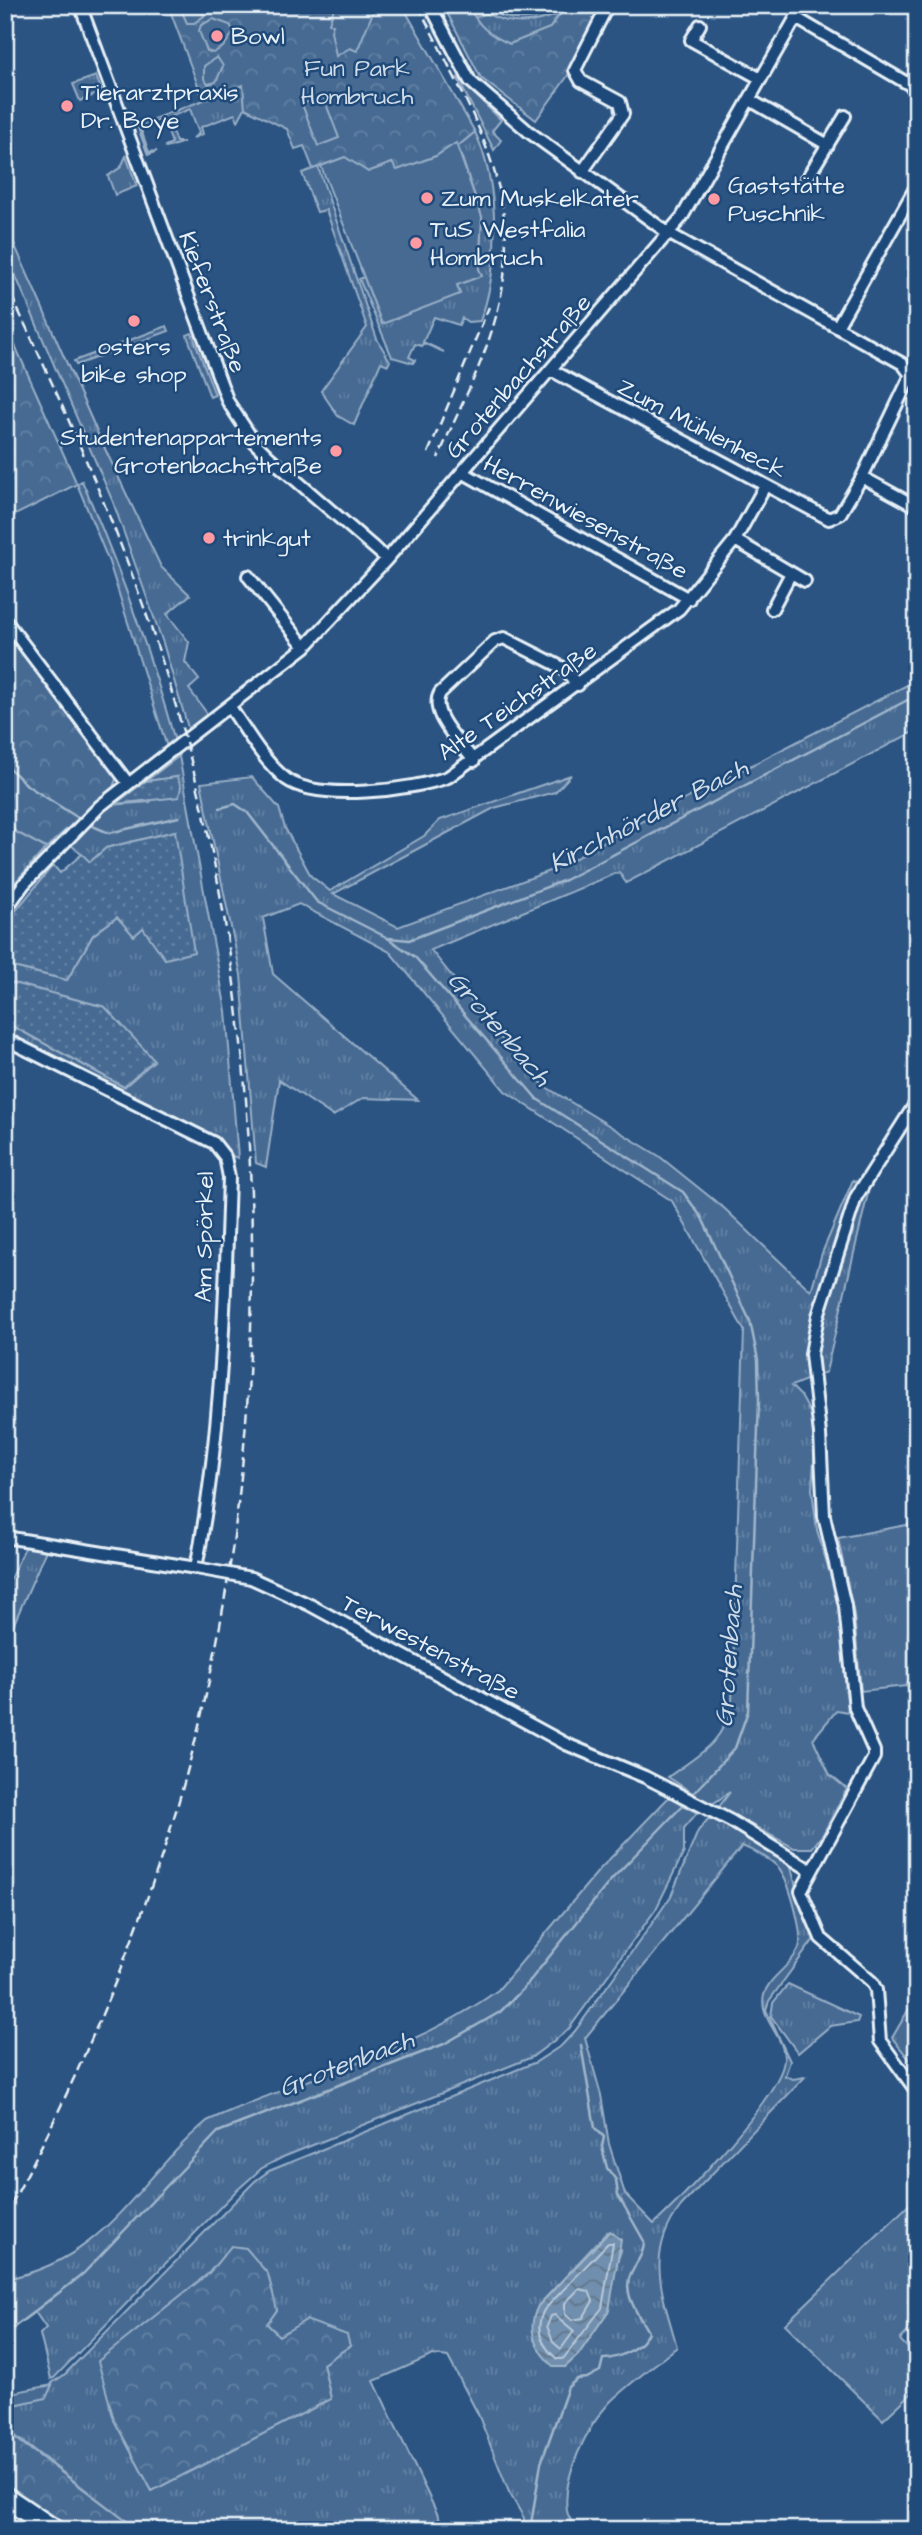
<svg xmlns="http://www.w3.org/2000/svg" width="922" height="2535" viewBox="0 0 922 2535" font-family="'Architects Daughter',sans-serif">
  <defs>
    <pattern id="grass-tufts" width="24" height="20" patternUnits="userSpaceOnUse" patternTransform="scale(1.75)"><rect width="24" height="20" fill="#476b93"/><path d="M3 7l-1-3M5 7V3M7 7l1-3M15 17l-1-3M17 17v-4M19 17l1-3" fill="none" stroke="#6281a3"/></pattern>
    <pattern id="forest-crowns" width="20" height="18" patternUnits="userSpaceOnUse" patternTransform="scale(1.75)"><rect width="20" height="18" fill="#476b93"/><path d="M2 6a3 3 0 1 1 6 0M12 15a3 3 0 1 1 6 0" fill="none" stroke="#6281a3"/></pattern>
    <pattern id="garden-dots" width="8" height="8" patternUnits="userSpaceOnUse" patternTransform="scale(1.75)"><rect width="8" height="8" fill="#476b93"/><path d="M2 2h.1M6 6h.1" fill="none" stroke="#6281a3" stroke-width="1.8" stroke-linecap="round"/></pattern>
    <pattern id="water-waves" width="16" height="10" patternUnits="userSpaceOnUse" patternTransform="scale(1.75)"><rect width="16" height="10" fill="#708ead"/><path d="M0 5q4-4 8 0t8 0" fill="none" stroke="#61768a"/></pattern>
  </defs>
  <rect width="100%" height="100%" fill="#2b5482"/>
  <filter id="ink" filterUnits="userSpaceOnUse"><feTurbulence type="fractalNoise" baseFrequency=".0143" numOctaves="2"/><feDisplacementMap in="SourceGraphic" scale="14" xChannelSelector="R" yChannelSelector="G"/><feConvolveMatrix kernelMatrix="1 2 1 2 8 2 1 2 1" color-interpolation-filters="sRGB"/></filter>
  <g filter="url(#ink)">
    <!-- grass -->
    <path fill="url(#grass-tufts)" stroke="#98aec6" stroke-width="2" fill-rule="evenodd" d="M486 13C512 27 532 24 559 14L550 28 510 44C495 38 484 32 474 18Z
      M96 76 102 92 80 101 73 84Z
      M457 77 501 120 492 131 501 140 494 150Z
      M244 85 245 108 238 121 235 114 201 127 203 134 193 138 199 133 190 109 167 118 176 142H184L166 148 165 146 172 143 163 119 140 127 149 152 157 151 148 155 137 125Z
      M475 132C500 186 500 269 480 321L468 322 462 318 459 325 434 317 423 342 444 352 423 343 422 346 415 344 409 357 415 360 413 363 392 357 359 279 364 277 382 324 460 293 457 285 479 269 482 217 458 146Z
      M126 156 137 186 115 195 108 176 121 167Z
      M318 167 377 339 390 361 388 365 381 362 354 425 338 416 321 391 367 327 326 210 317 212 302 173Z
      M5 223 98 434 161 567 190 595 167 614 189 642 185 662 199 680 189 689 209 716 189 731 163 643 113 502 5 251Z
      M167 326 169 331 76 365 74 361Z
      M192 333 215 395 210 397 187 335Z
      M82 481C119 566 150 652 175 741L167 747 109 562 77 484Z
      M917 680V730L626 883 619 872 431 950 519 1061 546 1087 659 1156 725 1209 811 1291 822 1253 853 1180 869 1189 826 1372 791 1386 801 1396 812 1416 815 1447 812 1489 817 1530 838 1600 848 1712 837 1710 813 1739 830 1775 847 1789 823 1834 812 1848H794L719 1807 730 1792 711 1805 668 1777C701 1753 723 1744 732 1702L744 1330 672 1201 505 1091 390 952 299 904 263 918 273 974 418 1100 363 1098 333 1116 279 1080 266 1167 256 1163 241 975 201 783 252 777 279 808 285 828 311 876 330 891 424 836 440 820 571 775 555 792 494 808 333 894 398 927 560 867 614 836Z
      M179 756 226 1011 238 1158 229 1155 215 1139 5 1035V1022L124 1087 154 1061 105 1007 5 981V965L67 980 93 935 117 917 175 831 106 848 90 862 70 844 110 805 150 802 177 777 146 781Z
      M5 826 46 848 12 886 5 880Z
      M917 1523V1665L906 1686 861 1691 854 1615 838 1538Z
      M26 1545 47 1548 5 1644V1590Z
      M669 1797 697 1813 684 1828V1852L656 1909 568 2030 532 2057 283 2157 262 2168 235 2192 54 2378 51 2379 40 2334 46 2328 35 2312 5 2333V2279C107 2260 135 2182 207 2121 303 2077 412 2053 498 1990L600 1869Z
      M708 1819 722 1820 781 1856 791 1867 801 1907 814 1939 769 2001 766 2010 790 2061 785 2076 793 2079 805 2077 681 2206C644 2254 663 2295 677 2347 655 2365 631 2382 610 2402 587 2427 562 2476 567 2511 568 2517 573 2524 577 2530H524V2518L509 2492 478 2414 448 2357 433 2355 374 2381 445 2530H138L5 2428V2407L46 2398 52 2383 64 2375 255 2181 269 2171 536 2062 562 2045 575 2031 646 1932 671 1896 698 1831ZM742 1846C755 1852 768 1857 778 1867 789 1879 804 1934 799 1948 792 1966 769 1976 764 1995 758 2019 785 2036 784 2059 784 2092 681 2200 654 2224L625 2194 609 2144 601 2095 585 2038ZM607 2232 621 2251 613 2274 609 2310 578 2355 565 2367 548 2361 534 2340 538 2306ZM231 2247 277 2310 267 2324 280 2336 350 2346 323 2364 331 2399 152 2491 114 2420 178 2299 209 2273Z
      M788 1984 859 2017 857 2022 830 2026 798 2053 771 2016 773 2003Z
      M917 1995V2069L892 2038Z
      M917 2197V2322L900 2340 917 2357V2378L911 2383 914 2391 883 2420 785 2324Z"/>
    <!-- forest -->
    <path fill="url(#forest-crowns)" stroke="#98aec6" stroke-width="2" d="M168 5H402L475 132 458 146 455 144 436 156 397 171 392 163 368 172 345 157 313 169 304 146 295 149 287 129 245 108 243 85 203 99Z
      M443 5H468C478 26 489 35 510 44L550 28 567 5H604L567 77 536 120 481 78Z
      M5 323 77 484 5 520Z
      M5 629 118 774 113 787 46 848 5 826Z
      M231 2246 246 2248 268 2274 277 2310 267 2324 279 2336 306 2320 347 2335 350 2346 323 2364 331 2399 152 2491 114 2420 98 2361 209 2273Z
      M52 2385 46 2398 5 2407V2394Z
      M5 2428 18 2440 138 2530H75L5 2483Z"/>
    <!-- garden -->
    <path fill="url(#garden-dots)" stroke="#98aec6" stroke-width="2" d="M177 777 181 787 179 797 115 804 146 781Z
      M175 831 194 952 165 959 143 928 134 936 117 917 93 935 67 980 5 965V924L53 865 60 873 82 854 90 862 106 848Z
      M5 981 105 1007 154 1060 124 1087 5 1022Z"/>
    <!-- pitch -->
    <path fill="#476b93" stroke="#98aec6" stroke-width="2" d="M179 5H202L204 16 194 23H187Z
      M335 5H376L357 51 350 48 336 56 331 31 333 25 329 23Z
      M472 5H562C540 22 510 25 487 8L476 14Z
      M213 19 230 25 234 32 223 47 213 53 207 51 199 31 201 25Z
      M217 57 223 66 216 82 208 84 204 79V66Z
      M323 96 339 138 318 146 302 104Z
      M456 143 482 217 479 269 482 276 457 285 460 294 382 324 321 166 345 157 368 172 392 163 397 170 436 156Z"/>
    <!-- water -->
    <path fill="url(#water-waves)" stroke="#a0b6cb" stroke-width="2" d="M610 2231 621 2240 609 2310 578 2355 565 2367H554C535 2350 526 2329 538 2306Z"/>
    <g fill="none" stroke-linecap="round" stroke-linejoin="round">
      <!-- shore -->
      <path stroke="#b8c9da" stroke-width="2" d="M608 2243H613L602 2308 563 2359H557C541 2345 534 2329 544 2310Z
        M579 2289 589 2291 593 2301 583 2318 572 2320 565 2314V2303Z
        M555 2315 574 2331 561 2349 553 2342 547 2326 551 2316Z"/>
      <!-- stream -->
      <path stroke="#a0b6cb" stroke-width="2.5" d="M5 764 28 786 83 821
        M220 808 235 804 247 812 317 902 386 937 415 957 537 1099 683 1192 702 1218 750 1321 758 1360 759 1400 748 1711 735 1748 690 1797
        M88 824 109 833 179 817
        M389 938 409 940 565 880 917 695
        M5 2334 82 2275 218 2132 444 2044 500 2012 524 1988 611 1880 686 1802
        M530 2530 541 2463 568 2387 577 2379 587 2378 600 2371 603 2359C618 2359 642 2348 648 2332 639 2315 621 2293 631 2273 636 2262 644 2255 644 2241L618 2195 616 2180 607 2168 602 2147 604 2137 595 2128 581 2045"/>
      <defs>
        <path id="street" d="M80 5 228 402 255 443 268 456 387 559
          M430 5 470 81 529 132 668 233 903 364 911 375 862 477 840 514 829 519 551 370
          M796 18 917 89
          M700 25 691 40 761 79
          M750 100 828 145
          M582 172 623 114 620 102 581 81 575 70 608 5
          M806 180 845 116
          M837 327 917 185
          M462 472 689 599
          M862 477 917 507
          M735 540 805 581
          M248 576 305 647
          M772 609 791 573
          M5 620 128 783
          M230 707C246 730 263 761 286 779 318 802 413 790 448 777L679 609 735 540 765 486
          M474 761C462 744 428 714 440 693L495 641 504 638 563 668 578 685
          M5 910 24 884 100 806 305 647 387 559 682 217 803 5
          M5 1039 214 1143 225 1157 229 1177C225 1308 221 1440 196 1568L5 1537
          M917 1101 856 1197 818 1316 811 1354 820 1434 824 1516 845 1606 855 1708 874 1751V1757L801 1891 821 1938 872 1982 876 1990 880 2041 917 2092
          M251 1578 310 1605 566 1744 645 1777 731 1821 810 1870"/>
        <path id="highway" d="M5 2497 54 2530
          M5 2524 15 2530"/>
      </defs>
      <!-- street casing -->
      <use href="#street" stroke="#e8f1f8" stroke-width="16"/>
      <!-- highway casing -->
      <use href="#highway" stroke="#e8f1f8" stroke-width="24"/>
      <!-- street -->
      <use href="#street" stroke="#1f4a7a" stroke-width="10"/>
      <!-- highway -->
      <use href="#highway" stroke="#1f4a7a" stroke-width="19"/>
      <!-- rail -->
      <path stroke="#e8f1f8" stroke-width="2.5" stroke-dasharray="10 5" stroke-linecap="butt" d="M418 5C470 112 531 197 495 320 482 367 457 413 438 458
        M5 282C73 426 138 570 181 724 281 1077 277 1516 159 1864 118 1986 66 2103 5 2216
        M428 453 489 307"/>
      <defs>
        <path id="street-bridge" d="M196 1568 251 1578"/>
      </defs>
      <!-- street-bridge casing -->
      <use href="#street-bridge" stroke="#e8f1f8" stroke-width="16" stroke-linecap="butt"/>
      <!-- street-bridge -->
      <use href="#street-bridge" stroke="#1f4a7a" stroke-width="10"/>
    </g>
  </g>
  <!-- markers -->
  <g fill="#ff9aa2" stroke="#1f4a7a" stroke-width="2.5">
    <circle cx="217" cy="36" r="7"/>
    <circle cx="67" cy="106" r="7"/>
    <circle cx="427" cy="198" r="7"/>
    <circle cx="714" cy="199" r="7"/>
    <circle cx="416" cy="243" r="7"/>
    <circle cx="134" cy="321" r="7"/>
    <circle cx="336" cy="451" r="7"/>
    <circle cx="209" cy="538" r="7"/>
  </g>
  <g text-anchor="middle" stroke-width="5" stroke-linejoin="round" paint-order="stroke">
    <!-- poi labels -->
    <g font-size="24" fill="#e8f1f8" stroke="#1f4a7a" text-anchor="start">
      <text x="231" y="44">Bowl</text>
      <text x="81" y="100">Tierarztpraxis<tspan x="81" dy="28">Dr. Boye</tspan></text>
      <text x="728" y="193">Gaststätte<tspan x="728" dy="28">Puschnik</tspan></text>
      <text x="441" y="206">Zum Muskelkater</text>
      <text x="430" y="237">TuS Westfalia<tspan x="430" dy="28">Hombruch</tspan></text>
      <text x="134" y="354" text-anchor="middle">osters<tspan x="134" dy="28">bike shop</tspan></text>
      <text x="322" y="445" text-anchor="end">Studentenappartements<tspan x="322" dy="28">Grotenbachstraße</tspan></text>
      <text x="223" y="546">trinkgut</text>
    </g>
    <!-- park labels -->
    <g font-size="24" fill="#d0dde9" stroke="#1f4a7a">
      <text x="357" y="76">Fun Park<tspan x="357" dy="28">Hombruch</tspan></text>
    </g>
    <!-- street labels -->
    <g font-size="24" fill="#e8f1f8" stroke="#1f4a7a">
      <text transform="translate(213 302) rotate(69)" y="8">Kieferstraße</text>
      <text transform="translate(518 376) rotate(-49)" y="8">Grotenbachstraße</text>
      <text transform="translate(702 428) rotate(28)" y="8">Zum Mühlenheck</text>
      <text transform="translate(586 517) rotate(29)" y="8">Herrenwiesenstraße</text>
      <text transform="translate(517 701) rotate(-35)" y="8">Alte Teichstraße</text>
      <text transform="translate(204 1237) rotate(-89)" y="8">Am Spörkel</text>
      <text transform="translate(431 1647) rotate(28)" y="8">Terwestenstraße</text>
    </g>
    <!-- water labels -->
    <g font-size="26" font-style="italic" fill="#d0dde9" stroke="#1f4a7a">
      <text transform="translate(648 815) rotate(-27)" y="9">Kirchhörder Bach</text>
      <text transform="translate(500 1028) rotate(49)" y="9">Grotenbach</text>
      <text transform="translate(728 1656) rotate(-86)" y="9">Grotenbach</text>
      <text transform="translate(346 2063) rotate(-21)" y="9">Grotenbach</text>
    </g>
  </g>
  <!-- margin -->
  <rect width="922" height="2535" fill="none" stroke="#1f4a7a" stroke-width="28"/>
  <rect x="14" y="14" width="894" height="2507" fill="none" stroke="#e8f1f8" stroke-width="2.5" filter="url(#ink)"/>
</svg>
